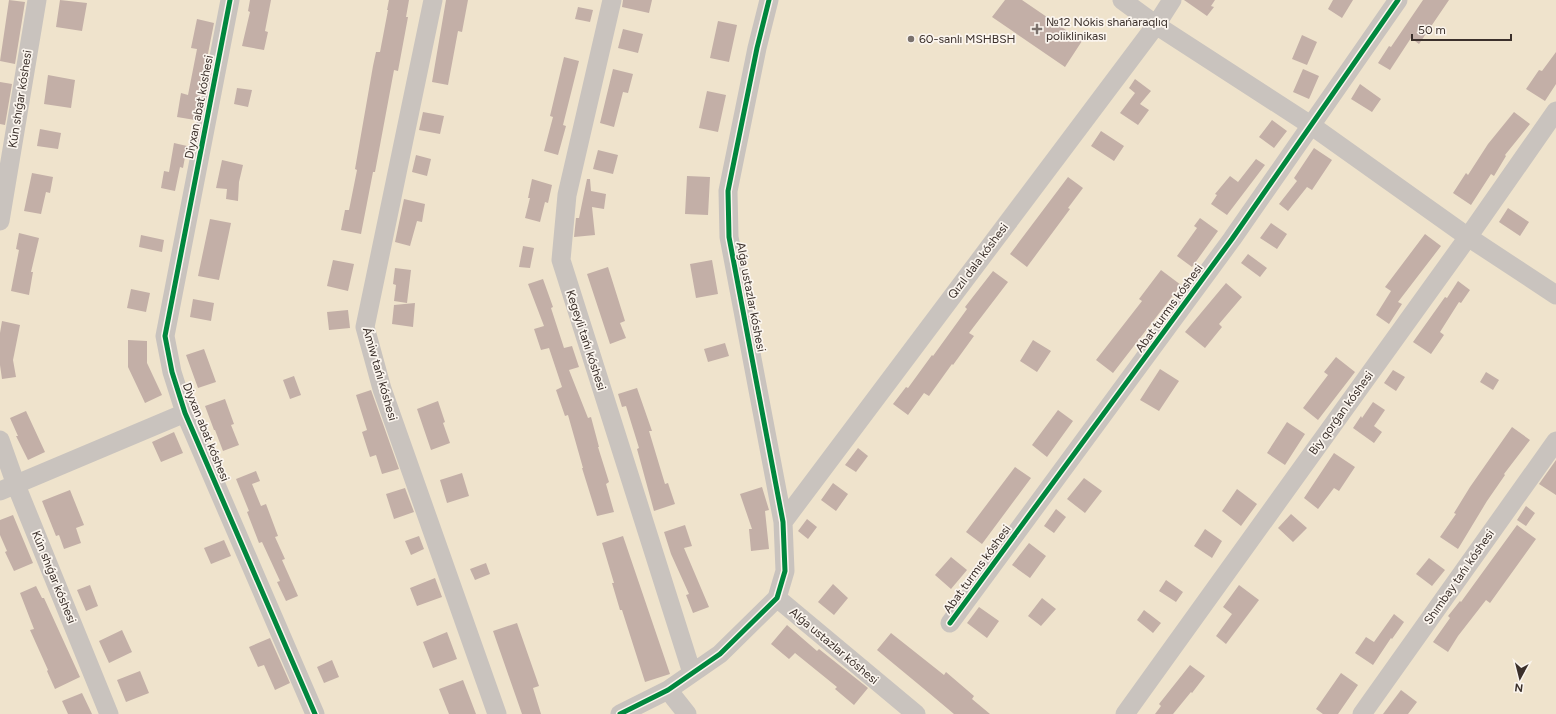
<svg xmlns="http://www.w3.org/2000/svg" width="1556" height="714" viewBox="0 0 1556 714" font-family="Figtree,sans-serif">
  <rect width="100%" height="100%" fill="#f0ebe5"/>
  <!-- sand -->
  <path fill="#efe3cc" d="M0 0H1556V714H0Z"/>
  <!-- building -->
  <path fill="#c3afa7" d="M9 0 25 2 15 64 0 61Z
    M60 0 87 3 82 31 56 27Z
    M250 0H271L265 31 268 32 264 50 242 46 250 12 248 11Z
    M389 0H409L406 17H408L398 71 394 70 375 172H373L361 234 341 230 345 210H349L357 170 355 169 373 66 376 52H380L388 10H387Z
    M446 0H468L462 32 458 31 448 85 432 82Z
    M623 0H652L649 13 622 7Z
    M1005 0H1022L1082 41 1065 67 992 17Z
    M1184 0H1215L1211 6 1214 7 1207 16Z
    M1333 0H1353L1342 18 1328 9Z
    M1423 0H1449L1419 44 1411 38 1390 70 1378 63 1389 46 1391 47Z
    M578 7 593 10 590 22 575 19Z
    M197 19 214 23 195 120 177 117 181 93 188 95 197 49 191 48Z
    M718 21 737 25 729 62 710 58Z
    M623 29 643 34 638 53 618 48Z
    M1302 35 1317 42 1307 65 1292 59Z
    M1556 52V84L1545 101 1526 89 1539 70 1542 71Z
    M564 57 579 61 563 125 566 126 558 155 544 151 553 117 550 116Z
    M613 69 633 74 628 93 623 92 614 127 600 123Z
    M1303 69 1319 76 1309 99 1293 92Z
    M48 75 75 80 71 108 44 104Z
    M1135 79 1151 91 1140 104 1149 110 1138 125 1120 113 1135 93 1129 88Z
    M0 82 12 84 5 125 0 124Z
    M1360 84 1381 99 1372 112 1351 99Z
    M237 88 252 90 248 107 234 104Z
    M707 91 726 95 718 132 699 128Z
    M423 112 444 116 440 134 419 130Z
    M1514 112 1530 124 1505 155 1506 156 1494 176 1491 174 1471 205 1453 193 1466 173 1468 175 1488 144Z
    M1272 120 1287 131 1274 148 1259 137Z
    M40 129 61 133 58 149 37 146Z
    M1101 131 1124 146 1114 161 1091 146Z
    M174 143 187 146 183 168 180 167 175 191 161 188 164 171 169 172Z
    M1314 148 1332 160 1312 190 1307 187 1288 211 1279 204 1297 181 1294 178Z
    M598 150 618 155 613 174 593 169Z
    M416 155 431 159 427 176 412 172Z
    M1256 159 1265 165 1227 215 1211 204 1217 195 1215 194 1230 176 1238 182Z
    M222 160 243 165 239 182 238 201 226 199 227 189 216 188Z
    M32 173 53 177 50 193 46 192 41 214 24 211Z
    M687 176 710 177 708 215 685 214Z
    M1068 177 1083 188 1068 208 1070 209 1027 267 1010 254Z
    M532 179 552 185 548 203 545 202 540 222 525 218 530 198H528Z
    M587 179H590L591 191 606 194 604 209 592 207 595 235 574 237 576 218H579Z
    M404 199 425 204 422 222 417 221 410 246 395 242Z
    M1508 208 1529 222 1520 236 1499 222Z
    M1200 218 1218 231 1192 267 1177 256 1197 228 1194 226Z
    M210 219 231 223 219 280 198 276Z
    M1271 223 1287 234 1277 249 1260 238Z
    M19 233 39 238 31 272H33L29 295 11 291 19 250 16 249Z
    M1425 234 1441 246 1398 302 1402 304 1389 324 1376 315 1391 291 1385 287Z
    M141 235 164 240 162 252 139 247Z
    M523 246 534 248 530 268 519 267Z
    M1248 254 1267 268 1260 277 1241 263Z
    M333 260 354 264 348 291 327 286Z
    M712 260 718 294 696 298 690 264Z
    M608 267 625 321 620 323 626 338 610 344 587 274Z
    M395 268 411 270 407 303 394 301 396 285 393 284Z
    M1161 270 1181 285 1113 373 1096 360 1142 301 1139 299Z
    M993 271 1008 282 969 333 974 336 953 365 952 364 929 396 924 393 908 415 893 404 906 387 908 388 932 355 933 356 967 309 965 307Z
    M543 279 553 307 551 308 564 348 572 346 579 367 569 370 588 418 591 417 599 447H598L609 482 606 484 614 512 597 516 582 468H583L568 415 565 416 556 390 562 387 549 348 541 350 534 329 544 326 528 284Z
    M1458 281 1470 290 1461 303 1459 302 1440 332 1444 335 1431 354 1413 342 1445 297 1447 298Z
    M1226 283 1242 297 1219 324 1222 327 1205 348 1185 332Z
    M131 289 150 293 146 312 127 308Z
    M193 299 214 303 211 321 190 317Z
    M415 303 413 327 392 324 394 305Z
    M348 310 350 328 329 330 327 312Z
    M2 321 20 325 13 360 16 377 2 379 0 365V333Z
    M128 340 147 341V363L162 395 145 403 128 367Z
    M1033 340 1051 351 1037 372 1020 361Z
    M725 343 729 356 708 362 704 349Z
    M204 349 216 382 198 388 186 355Z
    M1336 357 1355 372 1318 420 1303 408 1328 375 1324 372Z
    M1160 369 1179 381 1159 411 1140 400Z
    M1393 370 1405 377 1396 391 1384 383Z
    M1486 372 1499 380 1493 390 1480 382Z
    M294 376 301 395 290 399 283 380Z
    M637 388 652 431H649L665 484 668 483 675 504 654 511 637 449 639 448 626 406 622 407 618 394Z
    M371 390 399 469 382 474 376 455 370 457 362 432 367 430 356 395Z
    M225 399 234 424 231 425 239 445 223 451 215 430H214L205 406Z
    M438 401 445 422 443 423 450 443 431 450 417 409Z
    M1373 402 1385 410 1374 426 1382 432 1374 443 1353 428 1361 416 1362 418Z
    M1058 410 1073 421 1047 457 1032 445Z
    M26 411 45 452 28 460 16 436H18L10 418Z
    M1287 422 1305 434 1285 465 1267 453Z
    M1512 427 1530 440 1504 474 1505 475 1487 501 1458 549 1440 537 1456 514 1454 513 1470 487Z
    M174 432 183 453 161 462 152 442Z
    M858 448 868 456 856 472 845 465Z
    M1334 453 1355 467 1339 491 1334 488 1318 509 1304 498Z
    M1556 460V495L1539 484Z
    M1015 467 1031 478 982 544 966 532Z
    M256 471 260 481 252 484 261 506 266 504 278 536 275 537 285 559 282 560 298 596 286 601 277 582 280 581 262 542 259 543 247 512 249 511 236 479Z
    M462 473 469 496 447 503 440 480Z
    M1084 478 1102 491 1085 513 1067 499Z
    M833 483 848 494 836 511 821 500Z
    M762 487 769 510 765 511 769 549 751 551 749 529H752L740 494Z
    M405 488 414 512 394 519 386 494Z
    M1237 489 1257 504 1241 526 1222 511Z
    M70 490 84 525 76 528 81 543 64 549 59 535 56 536 42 501Z
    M1526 506 1535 513 1526 526 1517 520Z
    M1056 509 1066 517 1054 533 1044 526Z
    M1291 514 1307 528 1293 542 1278 528Z
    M13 515 33 563 14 571 5 552 7 551 0 535V520Z
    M807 519 817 527 808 539 798 531Z
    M685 525 692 546 684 548 709 607 693 613 686 595 689 594 671 554 664 532Z
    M1517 525 1536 539 1490 603 1486 600 1458 636 1448 652 1433 642 1450 618 1448 616 1460 601 1461 602Z
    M1205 529 1222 541 1212 558 1194 546Z
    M419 536 424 549 411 555 405 541Z
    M623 536 670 674 645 682 622 610H620L612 583H614L602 543Z
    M224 540 231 556 211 564 204 548Z
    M1029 543 1046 556 1030 578 1012 565Z
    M951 557 967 570 951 589 935 575Z
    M1429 558 1445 570 1432 586 1416 574Z
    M486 563 490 574 475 580 470 569Z
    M435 578 442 597 417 606 410 588Z
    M1166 580 1183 592 1176 602 1159 591Z
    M833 584 848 598 834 615 818 602Z
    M90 585 98 606 86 611 77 590Z
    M1239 585 1259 600 1226 644 1216 636 1232 614 1223 607Z
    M36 586 42 598H44L80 677 55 689 47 671 48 670 30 630 34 629 20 593Z
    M1042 598 1056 609 1041 626 1028 616Z
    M979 607 999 621 987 638 967 623Z
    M1144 610 1161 623 1153 633 1137 620Z
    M1394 614 1404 622 1392 639 1391 638 1373 665 1355 653 1366 637 1374 642Z
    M517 623 539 686 533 688 541 714H522L493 631Z
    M787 625 817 651 819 649 868 688 854 705 835 689 837 687 795 653 789 659 771 644Z
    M122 630 132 652 109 663 99 641Z
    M447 632 457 659 433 668 423 642Z
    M891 633 944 675 946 672 974 696 972 699 990 714H954L929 693 877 650Z
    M270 638 290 683 275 690 264 665 258 667 249 647Z
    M332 660 339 677 324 683 317 667Z
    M1190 665 1205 676 1192 693 1191 692 1173 714H1155L1161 706 1159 704Z
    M140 671 149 693 126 702 117 680Z
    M1341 673 1358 685 1338 714H1323L1316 709Z
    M463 680 476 714H449L439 689Z
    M1401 690 1417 702 1408 714H1383Z
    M82 693 92 714H68L62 701Z"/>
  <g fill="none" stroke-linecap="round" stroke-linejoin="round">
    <!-- minor -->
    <path stroke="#c9c3be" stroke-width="19" d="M230 0 165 336 172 372 185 413 315 714
      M433 0 365 327 382 389 497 714
      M612 0 567 195 561 260 692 673
      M1122 0 1156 25 1312 126 1468 237 1556 295
      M0 221 37 0
      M0 440 16 485 109 714
      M0 491 185 413
      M783 522 1156 25 1172 0
      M777 598 916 714
      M950 623 1232 239 1398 0
      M668 690 687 714
      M620 714 668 690 720 654 777 598 785 571 783 522 729 237 728 191 757 48 769 0
      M1125 714 1468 237 1556 111
      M1362 714 1556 441"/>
    <defs>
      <path id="cycleway" d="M230 0 165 336 172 372 185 413 315 714
        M950 623 1232 239 1398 0
        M620 714 668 690 720 654 777 598 785 571 783 522 729 237 728 191 757 48 769 0"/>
    </defs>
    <!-- cycleway casing -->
    <use href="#cycleway" stroke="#fbf5ee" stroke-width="8"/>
    <!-- cycleway -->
    <use href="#cycleway" stroke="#00873e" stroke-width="5"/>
  </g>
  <!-- markers -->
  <g fill="#7a716c" stroke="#fbf5ee" stroke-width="1.5">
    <path d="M1035 23h4v4h4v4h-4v4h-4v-4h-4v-4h4z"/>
    <circle cx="911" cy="39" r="4"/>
  </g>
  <g text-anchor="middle" stroke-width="3.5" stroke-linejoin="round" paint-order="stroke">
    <!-- poi labels -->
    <g font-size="12" fill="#3b302b" stroke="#fbf5ee" text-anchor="start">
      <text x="1046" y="26">№12 Nókis shańaraqlıq<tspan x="1046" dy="14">poliklinikası</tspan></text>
      <text x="919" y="43">60-sanlı MSHBSH</text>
    </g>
    <!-- street labels -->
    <g font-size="12" fill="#3b302b" stroke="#fbf5ee">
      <text transform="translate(20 99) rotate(-81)" y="4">Kún shıǵar kóshesi</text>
      <text transform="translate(199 107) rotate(-79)" y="4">Diyxan abat kóshesi</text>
      <text transform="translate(978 261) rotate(-53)" y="4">Qızıl dala kóshesi</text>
      <text transform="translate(751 297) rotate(79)" y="4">Alǵa ustazlar kóshesi</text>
      <text transform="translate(1169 308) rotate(-54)" y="4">Abat turmıs kóshesi</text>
      <text transform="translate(586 340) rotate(72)" y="4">Kegeyli tańı kóshesi</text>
      <text transform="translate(380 374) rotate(74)" y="4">Ámiw tańı kóshesi</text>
      <text transform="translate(1341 413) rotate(-54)" y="4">Biy qorǵan kóshesi</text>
      <text transform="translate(206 432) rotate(68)" y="4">Diyxan abat kóshesi</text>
      <text transform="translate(977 569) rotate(-54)" y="4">Abat turmıs kóshesi</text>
      <text transform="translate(54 577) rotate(68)" y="4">Kún shıǵar kóshesi</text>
      <text transform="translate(1459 577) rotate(-55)" y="4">Shımbay tańı kóshesi</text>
      <text transform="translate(834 646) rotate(40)" y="4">Alǵa ustazlar kóshesi</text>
    </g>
  </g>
  <!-- north arrow -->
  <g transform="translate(1520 678) rotate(187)" stroke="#fbf5ee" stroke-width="3" paint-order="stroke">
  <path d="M0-3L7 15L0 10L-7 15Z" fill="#3b302b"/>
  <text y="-6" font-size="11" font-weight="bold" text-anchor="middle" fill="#3b302b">N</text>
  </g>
  <!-- scale -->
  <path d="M1412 34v6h99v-6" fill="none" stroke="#3b302b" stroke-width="2"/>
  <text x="1418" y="34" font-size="12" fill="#3b302b" stroke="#fbf5ee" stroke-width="3" paint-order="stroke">50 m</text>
</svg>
